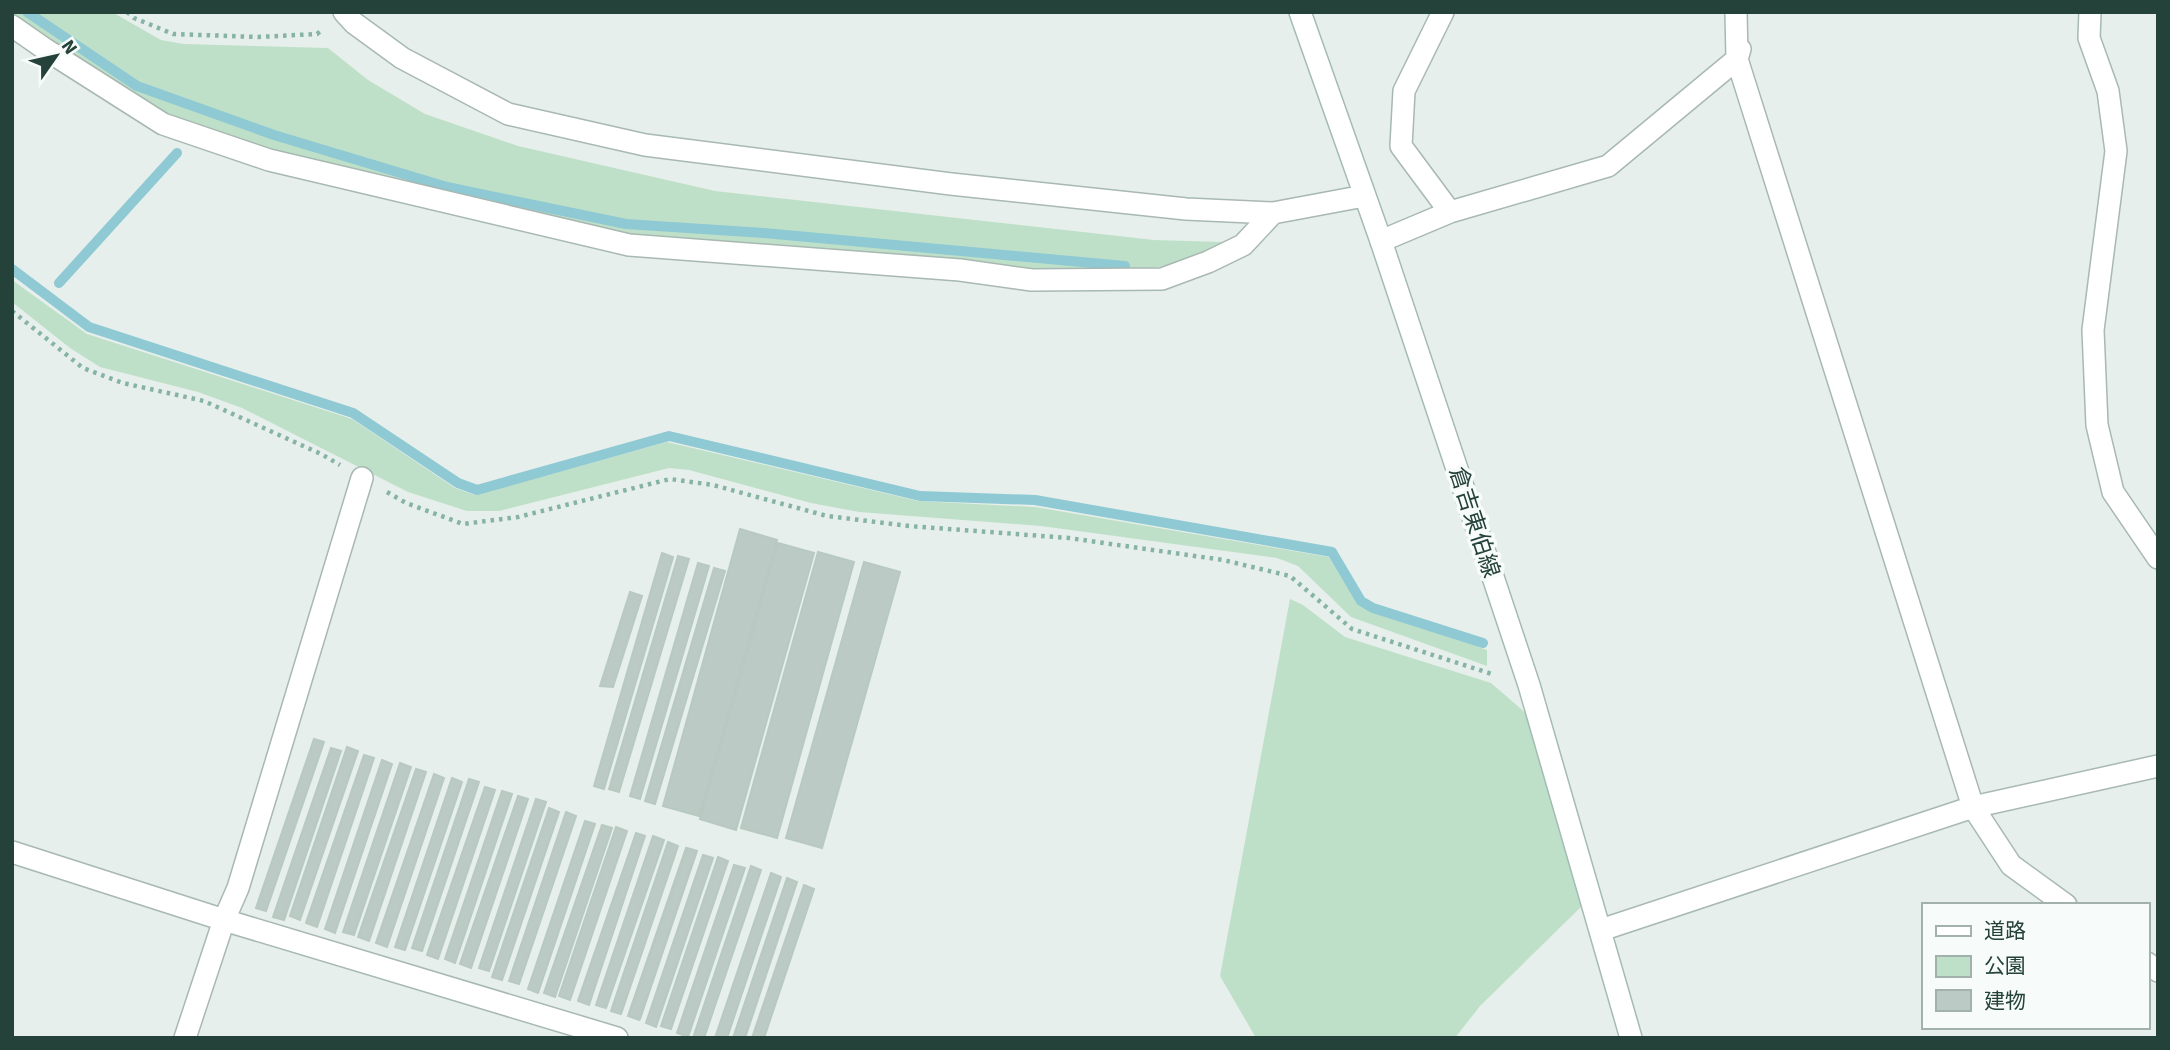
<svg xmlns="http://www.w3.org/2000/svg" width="2170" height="1050" viewBox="0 0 2170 1050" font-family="'Source Sans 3','Noto Sans JP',sans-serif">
  <rect width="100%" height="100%" fill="#e6efeb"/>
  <!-- green -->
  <path fill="#bfe0c8" d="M12 12H112L161 40 184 44 328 48 368 80 425 114 518 146 715 191 1154 240 1223 242 1224 246 1191 262 1144 269 1064 274 619 235 230 139 165 114 12 16Z
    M12 280 87 334 352 419 455 488 475 495 667 442 918 501 1035 507 1329 557 1356 601 1487 650V666L1351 617 1298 566 1277 558 1041 526 859 512 811 503 689 470 669 468 499 511H467L408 492 242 408 198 392 100 367 70 348 12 302Z
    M1290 599 1303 605 1345 637 1491 683 1527 714 1583 905 1480 1006 1455 1038H1256L1220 976Z"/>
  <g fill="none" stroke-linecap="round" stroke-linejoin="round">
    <!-- stream -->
    <path stroke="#8ec9d4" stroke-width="10" d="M27 12 137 86 274 135 447 187 626 224 764 233 1125 266
      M12 269 89 327 353 413 458 483 477 490 669 436 920 496 1035 500 1332 552 1361 601 1373 608 1483 643
      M59 283 177 153"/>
  </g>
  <!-- building -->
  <path fill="#bbcac4" stroke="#b8c9c2" stroke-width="2" d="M740 529 777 540 699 816 663 806Z
    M778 543 814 553 736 830 700 819Z
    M818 552 854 562 777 838 741 828Z
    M662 553 673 557 604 789 594 786Z
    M678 556 689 559 619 792 609 789Z
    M864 562 900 572 822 848 786 838Z
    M698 563 709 566 640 799 630 796Z
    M714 568 725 571 655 804 645 801Z
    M630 592 642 596 613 687 600 686Z
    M314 739 324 742 266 911 256 908Z
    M347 747 358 751 300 920 290 916Z
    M331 748 341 751 284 920 273 917Z
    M364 755 374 758 317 927 306 923Z
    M382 760 392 764 335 933 325 929Z
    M400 763 411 767 354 935 343 932Z
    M416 769 426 772 369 941 358 937Z
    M434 774 444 778 387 947 376 943Z
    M452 778 462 782 405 950 395 947Z
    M469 779 479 782 422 951 412 948Z
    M485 787 495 790 438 959 427 955Z
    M502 791 512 794 455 963 445 959Z
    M518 796 528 799 471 968 460 964Z
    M536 799 546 802 489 971 479 968Z
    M549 808 559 812 502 980 492 977Z
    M566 812 576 816 519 984 509 981Z
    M585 821 595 824 538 993 528 989Z
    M602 825 612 828 555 997 544 993Z
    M616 827 627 831 570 1000 559 996Z
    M636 833 645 836 589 1005 578 1001Z
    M653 836 664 840 606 1008 596 1005Z
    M668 842 678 846 621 1014 611 1011Z
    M686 848 696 852 639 1020 628 1016Z
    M687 848 697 851 640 1019 629 1016Z
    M703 855 713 858 656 1027 646 1023Z
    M718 857 728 861 671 1029 661 1026Z
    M734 865 745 868 688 1037 677 1033Z
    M751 866 761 870 704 1038H702L694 1035Z
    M771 873 781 877 727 1038H715Z
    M787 878 797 882 745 1038H733Z
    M804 885 814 889 764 1038H752Z"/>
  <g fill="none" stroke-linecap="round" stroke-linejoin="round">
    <defs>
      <path id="minor" d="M344 12 354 23 402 58 508 114 645 145 951 184 1186 209 1273 213 1364 196
        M1443 12 1404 91 1401 146 1450 212
        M1736 12 1737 59 1973 807 2158 766
        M2090 12 2089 38 2108 91 2116 151 2093 330 2097 425 2113 492 2158 558
        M12 26 45 49 163 124 269 160 629 245 960 270 1032 280 1162 279 1208 262 1243 245 1273 213
        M1381 241 1450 212 1608 166 1737 59 1740 49
        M12 852 224 920 617 1038
        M185 1038 224 920 238 888 362 478"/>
      <path id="tertiary" d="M1601 930 1973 807 2011 865 2066 905
        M2147 963 2158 971"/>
      <path id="secondary" d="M1300 12 1381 241 1529 685 1631 1038"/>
    </defs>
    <!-- minor casing -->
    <use href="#minor" stroke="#a8b8b2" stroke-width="24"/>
    <!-- tertiary casing -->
    <use href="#tertiary" stroke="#a8b8b2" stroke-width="24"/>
    <!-- secondary casing -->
    <use href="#secondary" stroke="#a4bbb3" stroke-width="24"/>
    <!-- path -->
    <path stroke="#86b3a5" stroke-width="4.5" stroke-dasharray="3.5 5" stroke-linecap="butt" d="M127 12 134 18 173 34 258 37 317 34 322 30
      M12 311 83 368 123 383 204 401 321 454 340 465
      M387 492 406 503 463 524 518 517 670 479 713 485 827 516 909 526 1069 538 1223 560 1290 576 1352 629 1495 675"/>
    <!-- minor -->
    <use href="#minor" stroke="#fff" stroke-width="21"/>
    <!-- tertiary -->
    <use href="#tertiary" stroke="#fff" stroke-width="21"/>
    <!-- secondary -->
    <use href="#secondary" stroke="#fff" stroke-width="21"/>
  </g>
  <g text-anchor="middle" stroke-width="7" stroke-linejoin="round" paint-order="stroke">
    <!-- street labels -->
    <g font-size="23" fill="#24423a" stroke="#f7fbf9">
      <text transform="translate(1475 522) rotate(72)" y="8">倉吉東伯線</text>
    </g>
  </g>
  <!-- border -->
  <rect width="2170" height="1050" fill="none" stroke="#24423a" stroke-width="28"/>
  <!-- legend -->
  <rect x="1922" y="903" width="228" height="126" fill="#f7fbf9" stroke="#a3b1ad" stroke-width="2"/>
  <rect x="1936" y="926" width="35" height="10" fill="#ffffff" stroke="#a3b1ad" stroke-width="2"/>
  <text x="1984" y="938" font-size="21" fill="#24423a">道路</text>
  <rect x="1936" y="956" width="35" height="21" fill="#bfe0c8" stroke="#a3b1ad" stroke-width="2"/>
  <text x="1984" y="973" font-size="21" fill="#24423a">公園</text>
  <rect x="1936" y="990" width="35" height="21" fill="#bbcac4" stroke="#a3b1ad" stroke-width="2"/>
  <text x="1984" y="1008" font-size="21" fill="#24423a">建物</text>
  <!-- north arrow -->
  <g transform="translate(56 56) rotate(56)" stroke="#f7fbf9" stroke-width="5" paint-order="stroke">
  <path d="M0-5L12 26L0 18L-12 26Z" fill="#24423a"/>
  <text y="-10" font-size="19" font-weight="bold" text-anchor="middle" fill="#24423a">N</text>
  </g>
</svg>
